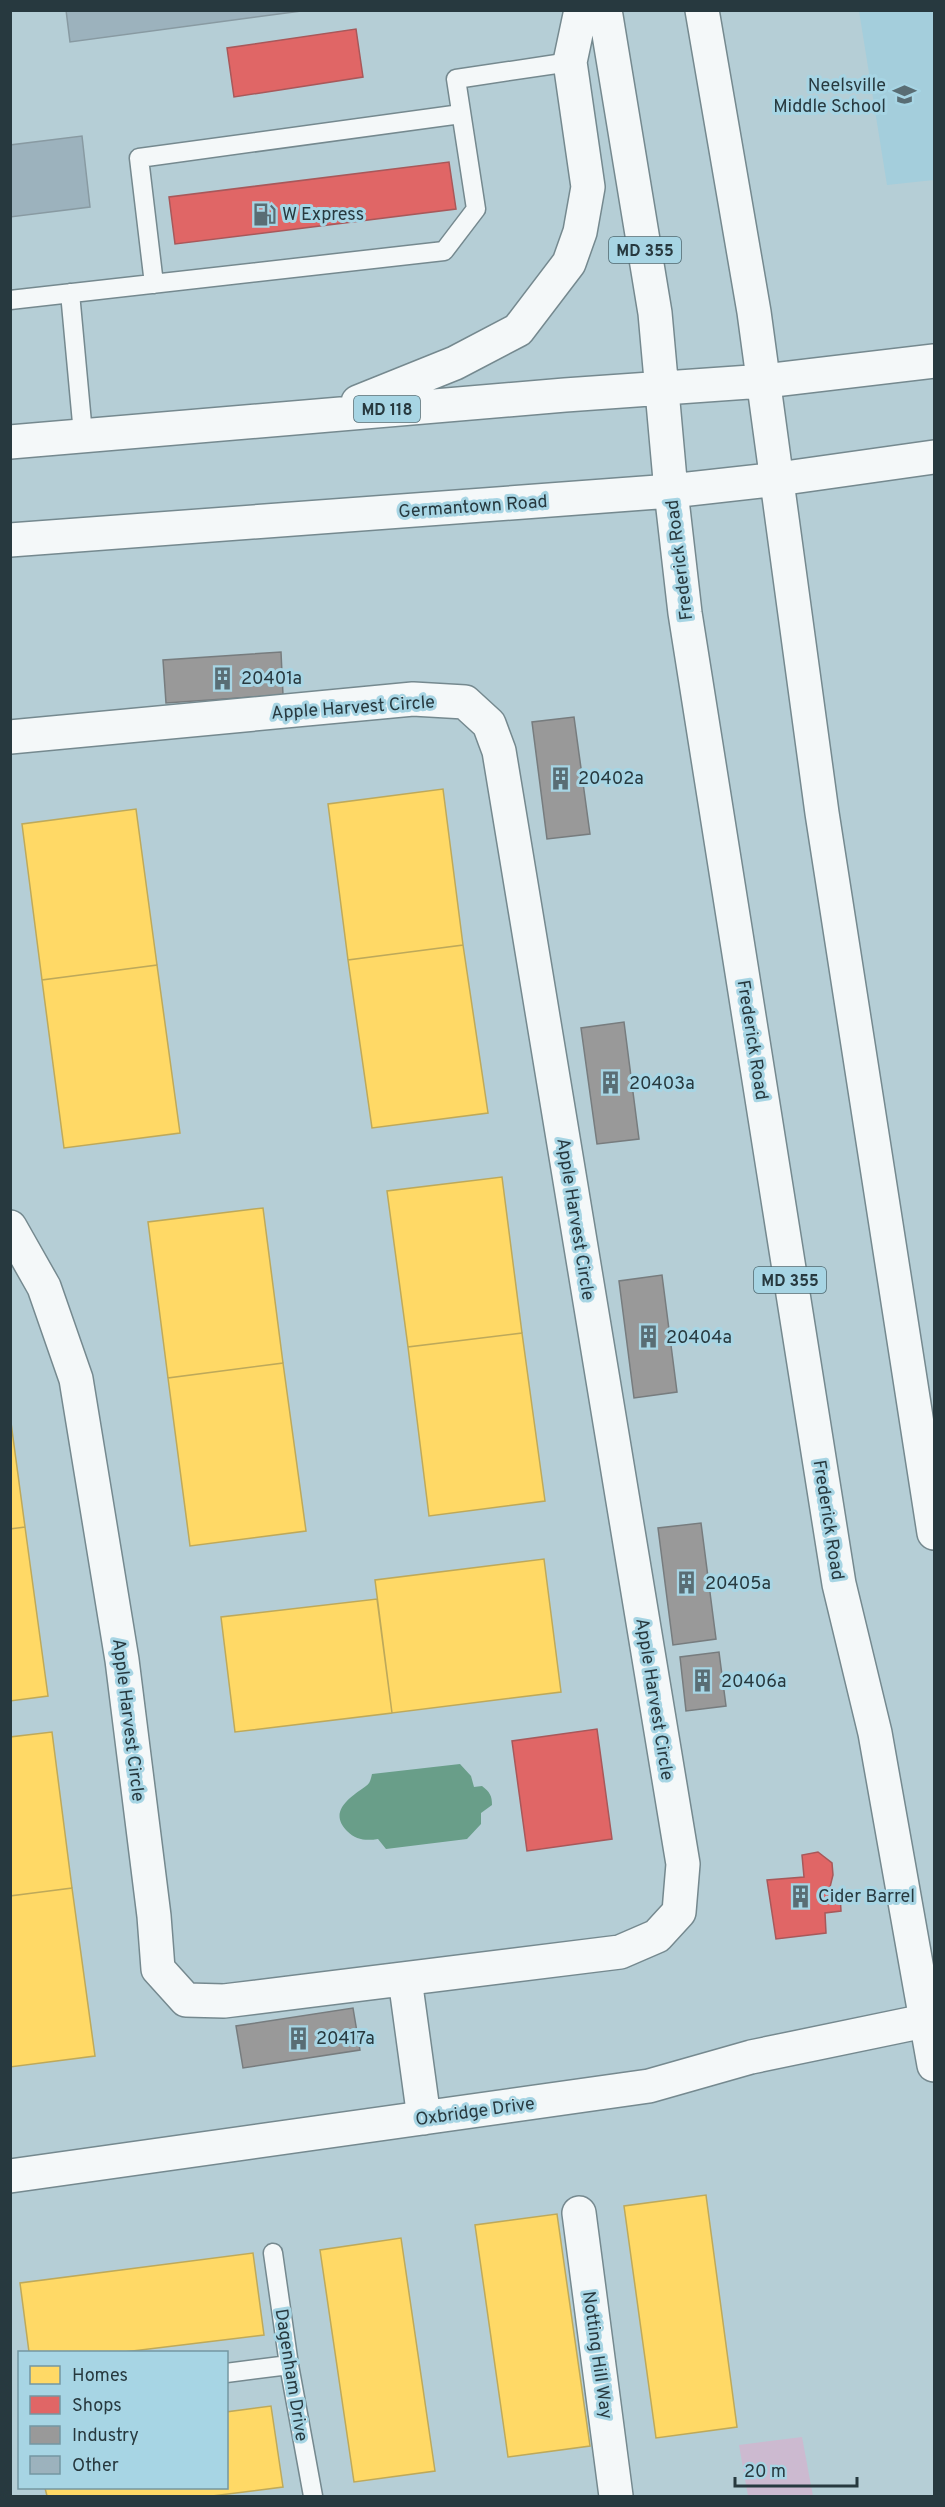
<svg xmlns="http://www.w3.org/2000/svg" width="945" height="2507" viewBox="0 0 945 2507" font-family="Overpass,sans-serif">
  <rect width="100%" height="100%" fill="#b5ced6"/>
  <!-- built -->
  <path fill="#a4cedc" d="M859 11H934V180L887 185Z"/>
  <!-- green -->
  <path fill="#ccbad0" d="M802 2437 813 2496H748L739 2445Z"/>
  <!-- water -->
  <path fill="#699e89" d="M460 1764 471 1776 474 1787 482 1786C490 1792 492 1796 492 1805L481 1813V1824L467 1839 386 1849 378 1839C366 1841 356 1840 347 1831 327 1811 352 1796 366 1786 370 1784 371 1778 372 1774Z"/>
  <!-- homes -->
  <path fill="#ffd966" stroke="#bea95a" stroke-width="1.5" d="M443 789 463 945 348 960 328 804Z
    M136 809 157 965 42 980 22 824Z
    M463 945 488 1113 372 1128 348 960Z
    M157 965 180 1133 64 1148 42 980Z
    M502 1177 522 1333 408 1347 387 1191Z
    M263 1208 283 1363 168 1378 148 1222Z
    M522 1333 545 1501 429 1516 408 1347Z
    M283 1363 306 1531 190 1546 168 1378Z
    M10 1415 25 1527 10 1529Z
    M25 1527 48 1696 10 1701V1529Z
    M544 1559 561 1692 392 1713 375 1580Z
    M377 1599 392 1713 235 1732 221 1617Z
    M52 1732 72 1888 10 1896V1737Z
    M72 1888 95 2056 10 2067V1896Z
    M706 2195 737 2427 656 2438 624 2206Z
    M557 2214 590 2446 508 2457 475 2225Z
    M401 2238 435 2471 354 2482 320 2250Z
    M253 2253 264 2335 124 2352H29L20 2283Z
    M271 2406 283 2487 212 2496H47L45 2488H226V2412Z"/>
  <!-- shops -->
  <path fill="#e06666" stroke="#a8585a" stroke-width="1.5" d="M356 29 363 77 234 97 227 48Z
    M449 162 456 209 175 244 169 197Z
    M597 1729 612 1839 527 1851 512 1741Z
    M818 1852 832 1863 833 1875 829 1891 830 1897 840 1895 841 1911 825 1913 826 1933 776 1939 767 1880 804 1877 802 1855Z"/>
  <!-- industry -->
  <path fill="#999" stroke="#777c7e" stroke-width="1.5" d="M281 652 283 695 166 703 163 660Z
    M574 717 590 834 547 839 532 722Z
    M624 1022 639 1139 597 1144 581 1028Z
    M662 1275 677 1392 634 1398 619 1281Z
    M701 1523 716 1639 673 1645 658 1528Z
    M719 1652 726 1706 686 1711 680 1657Z
    M353 2008 360 2050 243 2068 236 2026Z"/>
  <!-- building -->
  <path fill="#9cb2bd" stroke="#889aa2" stroke-width="1.5" d="M66 10H309L70 42Z
    M82 136 90 207 10 217V145Z"/>
  <g fill="none" stroke-linecap="round" stroke-linejoin="round">
    <defs>
      <path id="lane" d="M154 284 139 158 461 114
        M70 293 83 434
        M10 300 444 251 476 209 456 79 570 62
        M273 2253 289 2365 313 2496
        M226 2373 289 2365"/>
      <path id="street" d="M10 737 413 699 465 702 489 724 499 751 683 1864 679 1912 657 1936 620 1952 224 2001 186 2000 158 1969 154 1916 122 1660 76 1379 44 1287 10 1227
        M405 1979 424 2118
        M10 2176 649 2086 751 2057 934 2019
        M579 2213 616 2496"/>
      <path id="secondary" d="M765 381 934 361
        M778 479 934 457"/>
      <path id="primary" d="M605 10 655 313 671 491 685 613 839 1584 875 1733 934 2065
        M702 10 754 312 822 813 934 1533
        M358 402 455 363 518 330 569 263 580 232 588 187 570 62 581 10
        M10 442 565 395 765 381
        M10 540 671 491 778 479"/>
    </defs>
    <!-- lane casing -->
    <use href="#lane" stroke="#75898f" stroke-width="21"/>
    <!-- street casing -->
    <use href="#street" stroke="#75898f" stroke-width="36"/>
    <!-- secondary casing -->
    <use href="#secondary" stroke="#75898f" stroke-width="36"/>
    <!-- primary casing -->
    <use href="#primary" stroke="#75898f" stroke-width="36"/>
    <!-- lane -->
    <use href="#lane" stroke="#f4f8f9" stroke-width="18"/>
    <!-- street -->
    <use href="#street" stroke="#f4f8f9" stroke-width="33"/>
    <!-- secondary -->
    <use href="#secondary" stroke="#f4f8f9" stroke-width="33"/>
    <!-- primary -->
    <use href="#primary" stroke="#f4f8f9" stroke-width="33"/>
  </g>
  <!-- icons -->
  <defs>
    <symbol id="school-bare" viewBox="-9 -9 18 18"><path d="M0-5L7-2L0 1L-7-2ZM-4 1L0 2.5L4 1V4Q0 6-4 4Z" fill="#596d74" stroke="#a7d5e4" stroke-width="2.5" paint-order="stroke"/></symbol>
    <symbol id="fuel-bare" viewBox="-9 -9 18 18"><path d="M-5.5-6h7V0h2V4h1.3V-2.5L3-4.5l.8-.8L6-3V5H2.5V1h-1V6h-7ZM-4.2-4.7v3.2H.2V-4.7Z" fill="#596d74" stroke="#a7d5e4" stroke-width="2.5" paint-order="stroke"/></symbol>
    <symbol id="building-bare" viewBox="-9 -9 18 18"><path d="M-4-6H4V6H1V3H-1V6H-4ZM-2.5-4.3h1.7v1.8h-1.7ZM.8-4.3h1.7v1.8H.8ZM-2.5-1h1.7V.8h-1.7ZM.8-1h1.7V.8H.8Z" fill="#596d74" stroke="#a7d5e4" stroke-width="2.5" paint-order="stroke"/></symbol>
  </defs>
  <g fill-rule="evenodd">
    <use href="#school-bare" x="888" y="78" width="33" height="33"/>
    <use href="#fuel-bare" x="248" y="198" width="33" height="33"/>
    <use href="#building-bare" x="206" y="662" width="33" height="33"/>
    <use href="#building-bare" x="544" y="762" width="33" height="33"/>
    <use href="#building-bare" x="594" y="1066" width="33" height="33"/>
    <use href="#building-bare" x="632" y="1320" width="33" height="33"/>
    <use href="#building-bare" x="670" y="1566" width="33" height="33"/>
    <use href="#building-bare" x="686" y="1664" width="33" height="33"/>
    <use href="#building-bare" x="784" y="1880" width="33" height="33"/>
    <use href="#building-bare" x="282" y="2022" width="33" height="33"/>
  </g>
  <g text-anchor="middle" stroke-width="6" stroke-linejoin="round" paint-order="stroke">
    <!-- shield labels -->
    <g fill="#a7d5e4" stroke="#4d6870" stroke-width="1.5">
      <rect x="609" y="237" width="72" height="26" rx="4.5"/>
      <rect x="354" y="396" width="66" height="26" rx="4.5"/>
      <rect x="754" y="1267" width="72" height="26" rx="4.5"/>
    </g>
    <g font-size="16" font-weight="bold" fill="#27393f">
      <text x="645" y="256">MD 355</text>
      <text x="387" y="415">MD 118</text>
      <text x="790" y="1286">MD 355</text>
    </g>
    <!-- poi labels -->
    <g font-size="18" fill="#27393f" stroke="#a7d5e4" text-anchor="start">
      <text x="886" y="91" text-anchor="end">Neelsville<tspan x="886" dy="21">Middle School</tspan></text>
      <text x="282" y="220">W Express</text>
      <text x="241" y="684">20401a</text>
      <text x="578" y="784">20402a</text>
      <text x="629" y="1089">20403a</text>
      <text x="666" y="1343">20404a</text>
      <text x="705" y="1589">20405a</text>
      <text x="721" y="1687">20406a</text>
      <text x="818" y="1902">Cider Barrel</text>
      <text x="316" y="2044">20417a</text>
    </g>
    <!-- street labels -->
    <g font-size="18" fill="#27393f" stroke="#a7d5e4">
      <text transform="translate(473 506) rotate(-4)" y="6">Germantown Road</text>
      <text transform="translate(679 560) rotate(-97)" y="6">Frederick Road</text>
      <text transform="translate(353 707) rotate(-4)" y="6">Apple Harvest Circle</text>
      <text transform="translate(753 1040) rotate(81)" y="6">Frederick Road</text>
      <text transform="translate(576 1219) rotate(81)" y="6">Apple Harvest Circle</text>
      <text transform="translate(829 1520) rotate(81)" y="6">Frederick Road</text>
      <text transform="translate(655 1699) rotate(81)" y="6">Apple Harvest Circle</text>
      <text transform="translate(129 1720) rotate(83)" y="6">Apple Harvest Circle</text>
      <text transform="translate(475 2111) rotate(-8)" y="6">Oxbridge Drive</text>
      <text transform="translate(598 2355) rotate(82)" y="6">Notting Hill Way</text>
      <text transform="translate(292 2375) rotate(81)" y="6">Dagenham Drive</text>
    </g>
  </g>
  <!-- border -->
  <rect width="945" height="2507" fill="none" stroke="#27393f" stroke-width="24"/>
  <!-- legend -->
  <rect x="18" y="2351" width="210" height="138" fill="#a7d5e4" stroke="#7497a2" stroke-width="1.5"/>
  <rect x="30" y="2366" width="30" height="18" fill="#ffd966" stroke="#7497a2" stroke-width="1.5"/>
  <text x="72" y="2381" font-size="18" fill="#27393f">Homes</text>
  <rect x="30" y="2396" width="30" height="18" fill="#e06666" stroke="#7497a2" stroke-width="1.5"/>
  <text x="72" y="2411" font-size="18" fill="#27393f">Shops</text>
  <rect x="30" y="2426" width="30" height="18" fill="#999999" stroke="#7497a2" stroke-width="1.5"/>
  <text x="72" y="2441" font-size="18" fill="#27393f">Industry</text>
  <rect x="30" y="2456" width="30" height="18" fill="#9cb2bd" stroke="#7497a2" stroke-width="1.5"/>
  <text x="72" y="2471" font-size="18" fill="#27393f">Other</text>
  <!-- scale -->
  <path d="M735 2477v9h122v-9" fill="none" stroke="#27393f" stroke-width="3"/>
  <text x="744" y="2477" font-size="18" fill="#27393f" stroke="#a7d5e4" stroke-width="4.5" paint-order="stroke">20 m</text>
</svg>
